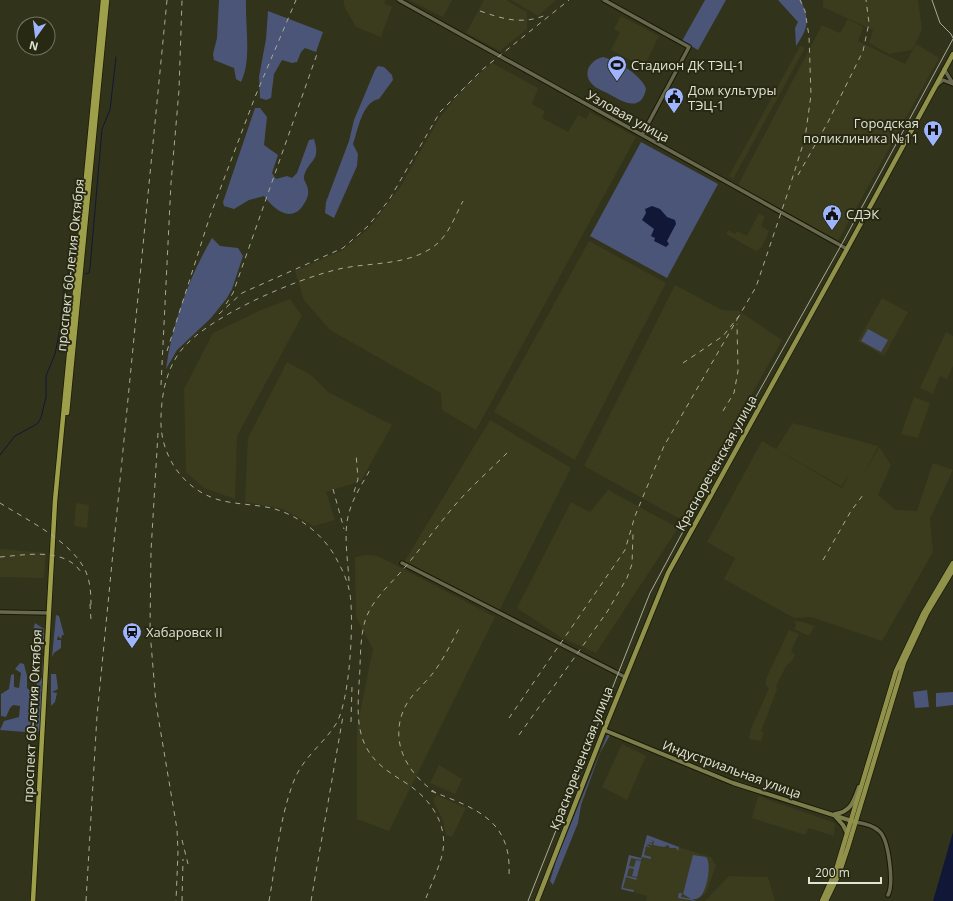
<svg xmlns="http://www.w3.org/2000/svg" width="953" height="901" viewBox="0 0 953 901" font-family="'Open Sans',sans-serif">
  <rect width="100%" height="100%" fill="#32331b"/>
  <!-- built -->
  <path fill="#3b3c1e" d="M344 0H386L384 3 392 7 381 37 356 27 344 6Z
    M409 0H452L443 17Z
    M484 0H506L527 12V29L500 51 466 33Z
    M511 0H556L538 16Z
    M823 0H918L922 30 912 50 889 54 869 43 873 30 823 7Z
    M621 16 659 36 644 67 611 50 620 32 614 29Z
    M848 19 863 27 858 41 905 64 916 44 939 58 838 241 738 185 822 25 840 33Z
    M800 46 805 48 733 179 729 176Z
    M492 63 538 88 532 104 545 111 542 118 568 132 578 115 586 119 590 112 636 137 476 430 442 410 441 393 330 330 304 300 295 271 343 250 370 227 401 186 440 117 466 85Z
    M759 213 765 217 761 226 769 231 762 247 756 251 726 234 728 230 735 234 737 231 747 236Z
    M589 241 666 283 575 460 494 412Z
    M675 285 722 310 739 311 782 340 682 520 584 466Z
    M882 298 908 312 884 356 858 341Z
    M290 299 302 316 237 436 235 499 204 488 186 472 184 389 213 333 261 310Z
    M946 332 953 336V366L947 379 940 376 933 394 920 388Z
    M287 362 311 375 328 392 392 425 361 481 326 492 335 520 314 526 283 509 245 502 248 438Z
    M914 397 930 403 918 438 901 434Z
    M490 420 571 468 499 611 403 564Z
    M793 423 878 446 863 476 879 447 891 465 878 495 896 510 917 511 933 463 953 470 930 519 933 552 882 641 811 617 794 618 724 579 735 558 707 542 762 441 842 488 849 476 841 486 776 449Z
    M608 490 678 528 596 653 562 638 517 608 571 502 590 512Z
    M76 503 89 505 87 528 74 526Z
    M0 549 46 553 44 578 0 577Z
    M367 555 378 556 495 617 389 831 357 819V727L373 649 356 617 355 557Z
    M794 621 803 622 814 626 809 636 794 629 796 625Z
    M789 630 799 634 791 651 795 654 792 661 786 666 776 686 777 689 761 731 764 733 761 741 749 739 751 729 769 688 766 686V679Z
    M622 744 646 756 627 800 602 787Z
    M439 765 462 779 455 794 430 783Z
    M436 795 466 808 452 837 446 835 443 820 433 801Z
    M758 796 835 823 834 836 809 828 805 835 752 818Z
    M647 835 668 844 711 857 716 866 706 893 695 901H646L647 896 621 889 629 855 641 858Z
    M729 876 768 877 775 901H705Z"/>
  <!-- green -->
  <path fill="#4b5577" d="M219 0H246C245 25 252 60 241 82L236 79 234 68 214 60 213 54 217 38Z
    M705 0H726L698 50 682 41Z
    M778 0H801C810 21 808 28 796 46L795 28 798 22Z
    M268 11 323 32 316 52 305 48 301 52 297 62 292 63 282 60 274 74 271 98 266 100 260 98 259 77 266 39Z
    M603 57C616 60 643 76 646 89 641 113 623 102 609 94 604 91 597 89 593 85 581 74 590 60 603 57Z
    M378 66 384 67 392 75 393 80 379 99C362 102 358 130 353 144L358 154 357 166 334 218 325 213 326 202 349 141 354 120 375 70Z
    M255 108H260L267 117 264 145 278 155 272 173 276 179 287 176 292 178 297 173 309 140 314 139C321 162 310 158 304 176 303 181 308 185 308 190 309 197 305 202 302 207 289 223 273 208 264 196L249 200 234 209 224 206 223 202Z
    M641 142 718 184 667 278 590 236Z
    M212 238 220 246 238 248 243 256 232 289 227 298 211 318 177 350 166 369C172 324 189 277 212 238Z
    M868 329 888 340 881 352 861 341Z
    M56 615 59 616 64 635H62L61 639 58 636 57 640H61V648L54 653 52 657Z
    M35 623 44 629V639L41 641 43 645 42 651 39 648 36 641 38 640 37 637H34L33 631Z
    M43 656 44 657 43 683 41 685 43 686 41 730 37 733 0 730 4 721 19 717 20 706 13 705 10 708 6 717 1 716V694L9 689 11 675 14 674V687L19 688 21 673 15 669 20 663 24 664 27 676V688L33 693 32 698 36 703 37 691 40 689 34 680 35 678H42Z
    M51 674H56L58 689 52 692 57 693 55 702 51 706Z
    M927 690 929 707 915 708 913 692Z
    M953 692V705L936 707V693Z
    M607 735H610L600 753 581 805 578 823 553 885 550 881 556 861Z
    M647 835 679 847 678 851 676 848H670L668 845 664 847 653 845 654 841 648 839 653 841 652 843 647 842 652 844V845L646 844 651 848 646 846 644 855 651 857V859L642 857 641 860 631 858 629 866 634 867 636 860 641 861 637 877 632 876 634 869 629 868 627 876 637 878 636 880 626 877 623 888 634 890 633 892 621 889 629 855 641 858Z
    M693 855 706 857C712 863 707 889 701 896 698 899 695 899 692 899L695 901 678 898 679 893H682L681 897 691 899 683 894Z"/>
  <!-- water -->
  <path fill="#111837" d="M652 206 660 209 667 217 675 220 676 224 667 241 669 244 666 247 654 241 655 238 651 236 654 229 642 220 646 213 645 209Z
    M953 830V901H933L953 832Z"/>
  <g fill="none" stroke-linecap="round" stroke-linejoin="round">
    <!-- stream -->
    <path stroke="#111837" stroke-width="1" d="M85 274 89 273 90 268 102 129 110 110 116 57
      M61 316 66 275 68 273 75 271
      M0 455 15 436 37 424 41 418 46 397V376L55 354 62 319"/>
    <defs>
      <path id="tertiary" d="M399 0 847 249
        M604 0 689 47 642 135
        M944 69 952 82
        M937 85 943 80 953 84
        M402 563 625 677
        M0 612 49 613
        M855 822C862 823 874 826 879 831 889 839 894 884 888 895"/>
      <path id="secondary" d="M604 730 733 783 855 822
        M835 814C851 812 854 801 859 787
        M835 816 843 825 847 833"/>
      <path id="primary" d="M537 901 604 730 668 573 847 249 953 54
        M822 901 836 870 896 671 923 614 953 563
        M826 901 839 874 848 847 904 662 927 613 953 570"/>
      <path id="trunk" d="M67 413 107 0
        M33 901 55 501 103 0"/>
    </defs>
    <!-- tertiary casing -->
    <use href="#tertiary" stroke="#1a1a04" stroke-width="5.5"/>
    <!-- secondary casing -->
    <use href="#secondary" stroke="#1a1a04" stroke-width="6"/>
    <!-- primary casing -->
    <use href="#primary" stroke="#1a1a04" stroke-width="6"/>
    <!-- trunk casing -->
    <use href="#trunk" stroke="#1a1a04" stroke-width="6"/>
    <!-- tertiary -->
    <use href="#tertiary" stroke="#67684f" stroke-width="3.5"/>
    <!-- secondary -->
    <use href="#secondary" stroke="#7b7d4d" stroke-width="4"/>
    <!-- primary -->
    <use href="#primary" stroke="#90914b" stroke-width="4.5"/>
    <!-- trunk -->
    <use href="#trunk" stroke="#9e9f4a" stroke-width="4.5"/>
    <!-- tram -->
    <path stroke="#a8aa98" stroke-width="1" d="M932 0 940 23 951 34 953 38
      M528 901 650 593 739 427 843 242 953 39"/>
    <!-- rail -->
    <path stroke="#a8aa98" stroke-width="1" stroke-dasharray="5 5" stroke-linecap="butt" d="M480 11C503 19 522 25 546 15
      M798 175 828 122 863 51 869 23 866 0
      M226 304 233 293 317 54
      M219 314 242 293 343 248 368 226 389 200 440 112 483 69 569 0
      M167 351 210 216 255 97 296 0
      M683 363 723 336 739 316 756 287 788 192 805 138 811 95 809 36 805 11 800 0
      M161 385 171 183 179 90 182 0
      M723 411 734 393 738 371 737 324
      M158 433 151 551 150 631 156 704 177 829 178 852 176 901
      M333 489 344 529
      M354 492 358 479 356 453
      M0 503C27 520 73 542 86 572 91 584 91 597 91 609
      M0 557C26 555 64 547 81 572
      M823 560 851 511 863 495
      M349 581C348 561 343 532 349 513 353 497 363 483 371 468
      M90 604 91 620
      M509 718 625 550 635 516 664 446 739 316
      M351 722 352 686
      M519 735 607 612 627 578 632 564 633 534
      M431 791C474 808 512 819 509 875
      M436 793C408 774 389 743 404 709 410 695 424 685 433 673 444 659 452 641 461 625
      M182 840 188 864
      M426 898C431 885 437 872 441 859 451 827 431 799 406 783 390 773 375 764 366 747 356 727 358 706 359 684 361 663 359 638 366 618 374 597 392 583 406 566 421 548 435 529 450 511 467 490 488 472 507 453
      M86 901 97 716 167 0
      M182 901 183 859
      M269 901C276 863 279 822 292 786 301 758 322 746 336 724 350 701 354 621 350 594 348 582 343 571 337 560 324 534 295 512 266 507 249 504 232 504 216 499 180 487 159 452 161 416 162 393 166 372 179 353 205 317 296 279 339 269 370 262 406 266 433 247 448 237 455 216 463 201
      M311 901 343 716"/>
  </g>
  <!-- icons -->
  <defs>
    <symbol id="stadium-pin" viewBox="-11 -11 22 30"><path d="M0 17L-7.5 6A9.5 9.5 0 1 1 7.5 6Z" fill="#9eb4fd" stroke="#282912"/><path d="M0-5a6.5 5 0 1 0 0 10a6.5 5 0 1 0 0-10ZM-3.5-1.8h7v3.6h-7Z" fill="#111"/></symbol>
    <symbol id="civic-pin" viewBox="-11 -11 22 30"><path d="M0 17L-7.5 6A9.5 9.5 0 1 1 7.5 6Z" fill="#9eb4fd" stroke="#282912"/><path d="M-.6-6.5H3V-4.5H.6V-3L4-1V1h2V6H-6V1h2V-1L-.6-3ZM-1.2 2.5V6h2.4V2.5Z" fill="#111"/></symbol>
    <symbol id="hospital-pin" viewBox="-11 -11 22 30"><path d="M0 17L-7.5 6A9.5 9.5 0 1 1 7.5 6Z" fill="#9eb4fd" stroke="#282912"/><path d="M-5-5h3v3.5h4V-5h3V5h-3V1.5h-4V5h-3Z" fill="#111"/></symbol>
    <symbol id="station-pin" viewBox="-11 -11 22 30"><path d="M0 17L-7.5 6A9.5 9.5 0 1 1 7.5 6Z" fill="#9eb4fd" stroke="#282912"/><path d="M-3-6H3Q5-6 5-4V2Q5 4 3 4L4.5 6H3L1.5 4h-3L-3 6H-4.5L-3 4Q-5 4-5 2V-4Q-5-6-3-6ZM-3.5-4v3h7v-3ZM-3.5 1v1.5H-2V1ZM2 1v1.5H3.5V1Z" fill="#111"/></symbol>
  </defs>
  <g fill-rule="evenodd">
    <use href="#stadium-pin" x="606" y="54" width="22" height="30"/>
    <use href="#civic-pin" x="663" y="86" width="22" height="30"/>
    <use href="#hospital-pin" x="922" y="119" width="22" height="30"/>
    <use href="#civic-pin" x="821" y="203" width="22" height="30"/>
    <use href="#station-pin" x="121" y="621" width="22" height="30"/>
  </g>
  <g text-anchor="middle" stroke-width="4" stroke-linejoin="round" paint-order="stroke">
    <!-- poi labels -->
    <g font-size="13" fill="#e1e3d4" stroke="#282912" text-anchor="start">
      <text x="631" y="70">Стадион ДК ТЭЦ-1</text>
      <text x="688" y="95">Дом культуры<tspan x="688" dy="15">ТЭЦ-1</tspan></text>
      <text x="919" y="128" text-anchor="end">Городская<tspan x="919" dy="15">поликлиника №11</tspan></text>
      <text x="846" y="219">СДЭК</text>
      <text x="146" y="637">Хабаровск II</text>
    </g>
    <!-- street labels -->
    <g font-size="13" fill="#e1e3d4" stroke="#282912">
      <text transform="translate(628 116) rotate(29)" y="5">Узловая улица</text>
      <text transform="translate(70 265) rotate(-84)" y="5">проспект 60-летия Октября</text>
      <text transform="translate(716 463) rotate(-61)" y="5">Краснореченская улица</text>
      <text transform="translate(32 716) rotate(-87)" y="5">проспект 60-летия Октября</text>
      <text transform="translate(581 758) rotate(-69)" y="5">Краснореченская улица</text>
      <text transform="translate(732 769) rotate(20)" y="5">Индустриальная улица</text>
    </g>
  </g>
  <!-- north arrow -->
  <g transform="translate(36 36) rotate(194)"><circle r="19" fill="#282912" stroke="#727360"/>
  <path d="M0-3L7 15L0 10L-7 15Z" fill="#9eb4fd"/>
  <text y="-6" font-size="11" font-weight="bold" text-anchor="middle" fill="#e1e3d4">N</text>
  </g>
  <!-- scale -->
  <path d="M809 877v6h72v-6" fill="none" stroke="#e1e3d4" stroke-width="2"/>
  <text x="815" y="877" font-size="12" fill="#e1e3d4" stroke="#282912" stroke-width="3" paint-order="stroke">200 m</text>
</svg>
